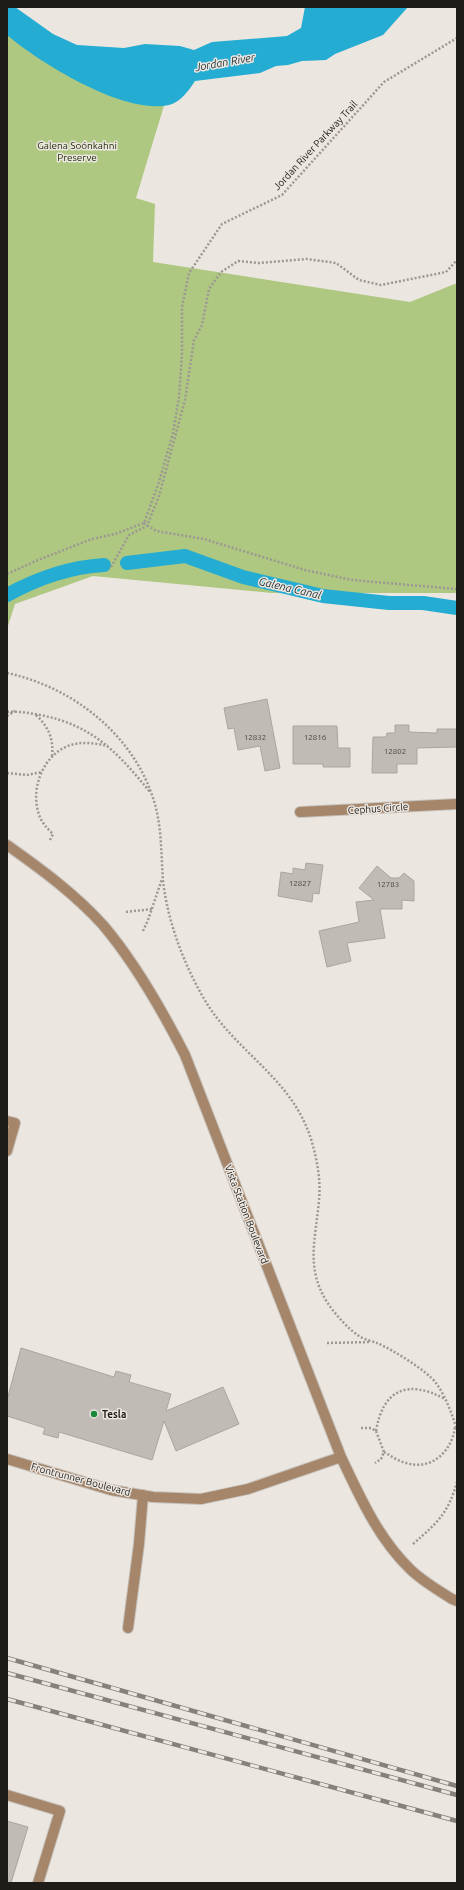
<svg xmlns="http://www.w3.org/2000/svg" width="464" height="1890" viewBox="0 0 464 1890" font-family="Ubuntu,sans-serif">
  <rect width="100%" height="100%" fill="#ece6e0"/>
  <!-- green -->
  <path fill="#aec881" d="M7 16 166 99 136 198 155 204 153 262 410 302 457 283V593H272L93 576 15 604 7 629Z"/>
  <!-- water -->
  <path fill="#24acd2" d="M7 7H15L53 34 77 45 124 48 145 44 180 46 194 50 212 42 287 36 301 28 305 7H408L383 35 335 54 326 60 302 61 288 65 276 66 260 73 195 81C189 90 181 102 169 105 124 115 40 63 7 35Z"/>
  <g fill="none" stroke-linecap="round" stroke-linejoin="round">
    <!-- canal -->
    <path stroke="#24acd2" stroke-width="14" d="M127 563 185 556 243 577 323 596 389 603H423L457 608
      M7 595C36 579 71 567 104 565"/>
  </g>
  <!-- building -->
  <path fill="#c1bbb6" stroke="#aba59f" d="M267 699 280 768 265 771 260 746 238 750 234 728 228 729 224 708Z
    M395 725H409V732L437 733V729H457V747L417 748V764H397V773H372L373 737H386L387 733H395Z
    M293 726H337L338 748H350V767H323V764H293Z
    M306 863 323 865 319 894 313 893 312 902 278 896 281 872 293 874V868L305 870Z
    M377 866 391 878H399L404 873 414 881V901L402 900V909H380L385 938 347 943 351 961 327 967 319 931 359 922 356 902 374 900 359 888Z
    M21 1348 114 1377 116 1371 131 1375 129 1382 171 1394 166 1411 223 1387 239 1424 176 1451 164 1421 152 1460 59 1432 58 1438 43 1434 45 1428 7 1416V1400Z
    M7 1821 28 1827 11 1883H7Z"/>
  <g fill="none" stroke-linecap="round" stroke-linejoin="round">
    <defs>
      <path id="minor" d="M300 812 457 804
        M7 845C41 869 75 894 103 925 136 964 162 1010 185 1055L341 1457C360 1497 378 1538 410 1569 422 1581 438 1590 452 1599L457 1601
        M7 1121 15 1123 7 1151
        M7 1459 111 1490 153 1497 201 1499 248 1489 341 1457
        M128 1628 139 1544 143 1495
        M7 1795 60 1811 38 1883"/>
    </defs>
    <!-- minor casing -->
    <use href="#minor" stroke="#c7c2bc" stroke-width="12"/>
    <!-- path -->
    <path stroke="#9c9793" stroke-width="2.5" stroke-dasharray="2 2" stroke-linecap="butt" d="M144 523 156 531 204 539 305 570 352 580 457 589
      M111 567 129 535 147 526 159 496 185 400 194 340 202 325 209 289 221 272 238 261 259 263 307 259 336 263 359 280 381 285 446 272 457 260
      M7 574 38 560 92 539 115 534 144 523 159 482 173 433 179 397 182 354V307L189 273 222 224 282 195 384 82 457 38
      M7 673C73 687 134 735 154 801 162 827 161 854 163 881 168 922 183 962 203 997 234 1052 291 1076 311 1139 317 1159 321 1180 319 1200 316 1238 305 1267 327 1302 335 1314 347 1328 359 1336 365 1340 372 1341 377 1343 393 1350 426 1370 436 1383 446 1397 452 1414 457 1430
      M7 712C18 711 29 713 40 715 93 725 118 753 150 792
      M36 715C48 726 54 739 52 756
      M7 716 15 711
      M7 773 27 775 42 772
      M50 840 53 834C46 827 40 821 38 811 31 787 44 755 68 746 81 741 95 743 108 746
      M126 912 152 909
      M143 931 148 920 162 879
      M327 1343 371 1342
      M361 1428H371L376 1431 384 1452 381 1459 375 1463
      M376 1431C383 1389 408 1379 445 1399
      M384 1452C391 1456 398 1461 406 1463 432 1471 452 1451 455 1427
      M413 1544C437 1523 448 1514 457 1482"/>
    <!-- minor -->
    <use href="#minor" stroke="#a5866a" stroke-width="10"/>
    <defs>
      <path id="rail" d="M7 1658 457 1786
        M7 1673 457 1795
        M7 1699 457 1821"/>
    </defs>
    <!-- rail casing -->
    <use href="#rail" stroke="#85817c" stroke-width="4.5"/>
    <!-- rail -->
    <use href="#rail" stroke="#ece6e0" stroke-width="3" stroke-dasharray="9" stroke-linecap="butt"/>
  </g>
  <!-- markers -->
  <circle fill="#1b863c" stroke="#ece6e0" stroke-width="1.5" cx="94" cy="1414" r="4"/>
  <g text-anchor="middle" stroke-width="3" stroke-linejoin="round" paint-order="stroke">
    <!-- number labels -->
    <g font-size="8" fill="#474440">
      <text x="255" y="740">12832</text>
      <text x="315" y="740">12816</text>
      <text x="395" y="754">12802</text>
      <text x="300" y="886">12827</text>
      <text x="388" y="887">12783</text>
    </g>
    <!-- park labels -->
    <g font-size="10" fill="#222e08" stroke="#ece6e0">
      <text x="77" y="149">Galena Soónkahni<tspan x="77" dy="12">Preserve</tspan></text>
    </g>
    <!-- street labels -->
    <g font-size="10" fill="#1e1c19" stroke="#ece6e0">
      <text transform="translate(315 145) rotate(-47)" y="4">Jordan River Parkway Trail</text>
      <text transform="translate(378 808) rotate(-4)" y="4">Cephus Circle</text>
      <text transform="translate(247 1214) rotate(69)" y="4">Vista Station Boulevard</text>
      <text transform="translate(81 1479) rotate(15)" y="4">Frontrunner Boulevard</text>
    </g>
    <!-- poi labels -->
    <g font-size="10" font-weight="bold" fill="#1e1c19" stroke="#ece6e0" text-anchor="start">
      <text x="102" y="1418">Tesla</text>
    </g>
    <!-- water labels -->
    <g font-size="11" font-style="italic" fill="#1b3037" stroke="#ece6e0">
      <text transform="translate(225 62) rotate(-10)" y="4">Jordan River</text>
      <text transform="translate(290 588) rotate(13)" y="4">Galena Canal</text>
    </g>
  </g>
  <!-- border -->
  <rect width="464" height="1890" fill="none" stroke="#1e1c19" stroke-width="16"/>
</svg>
